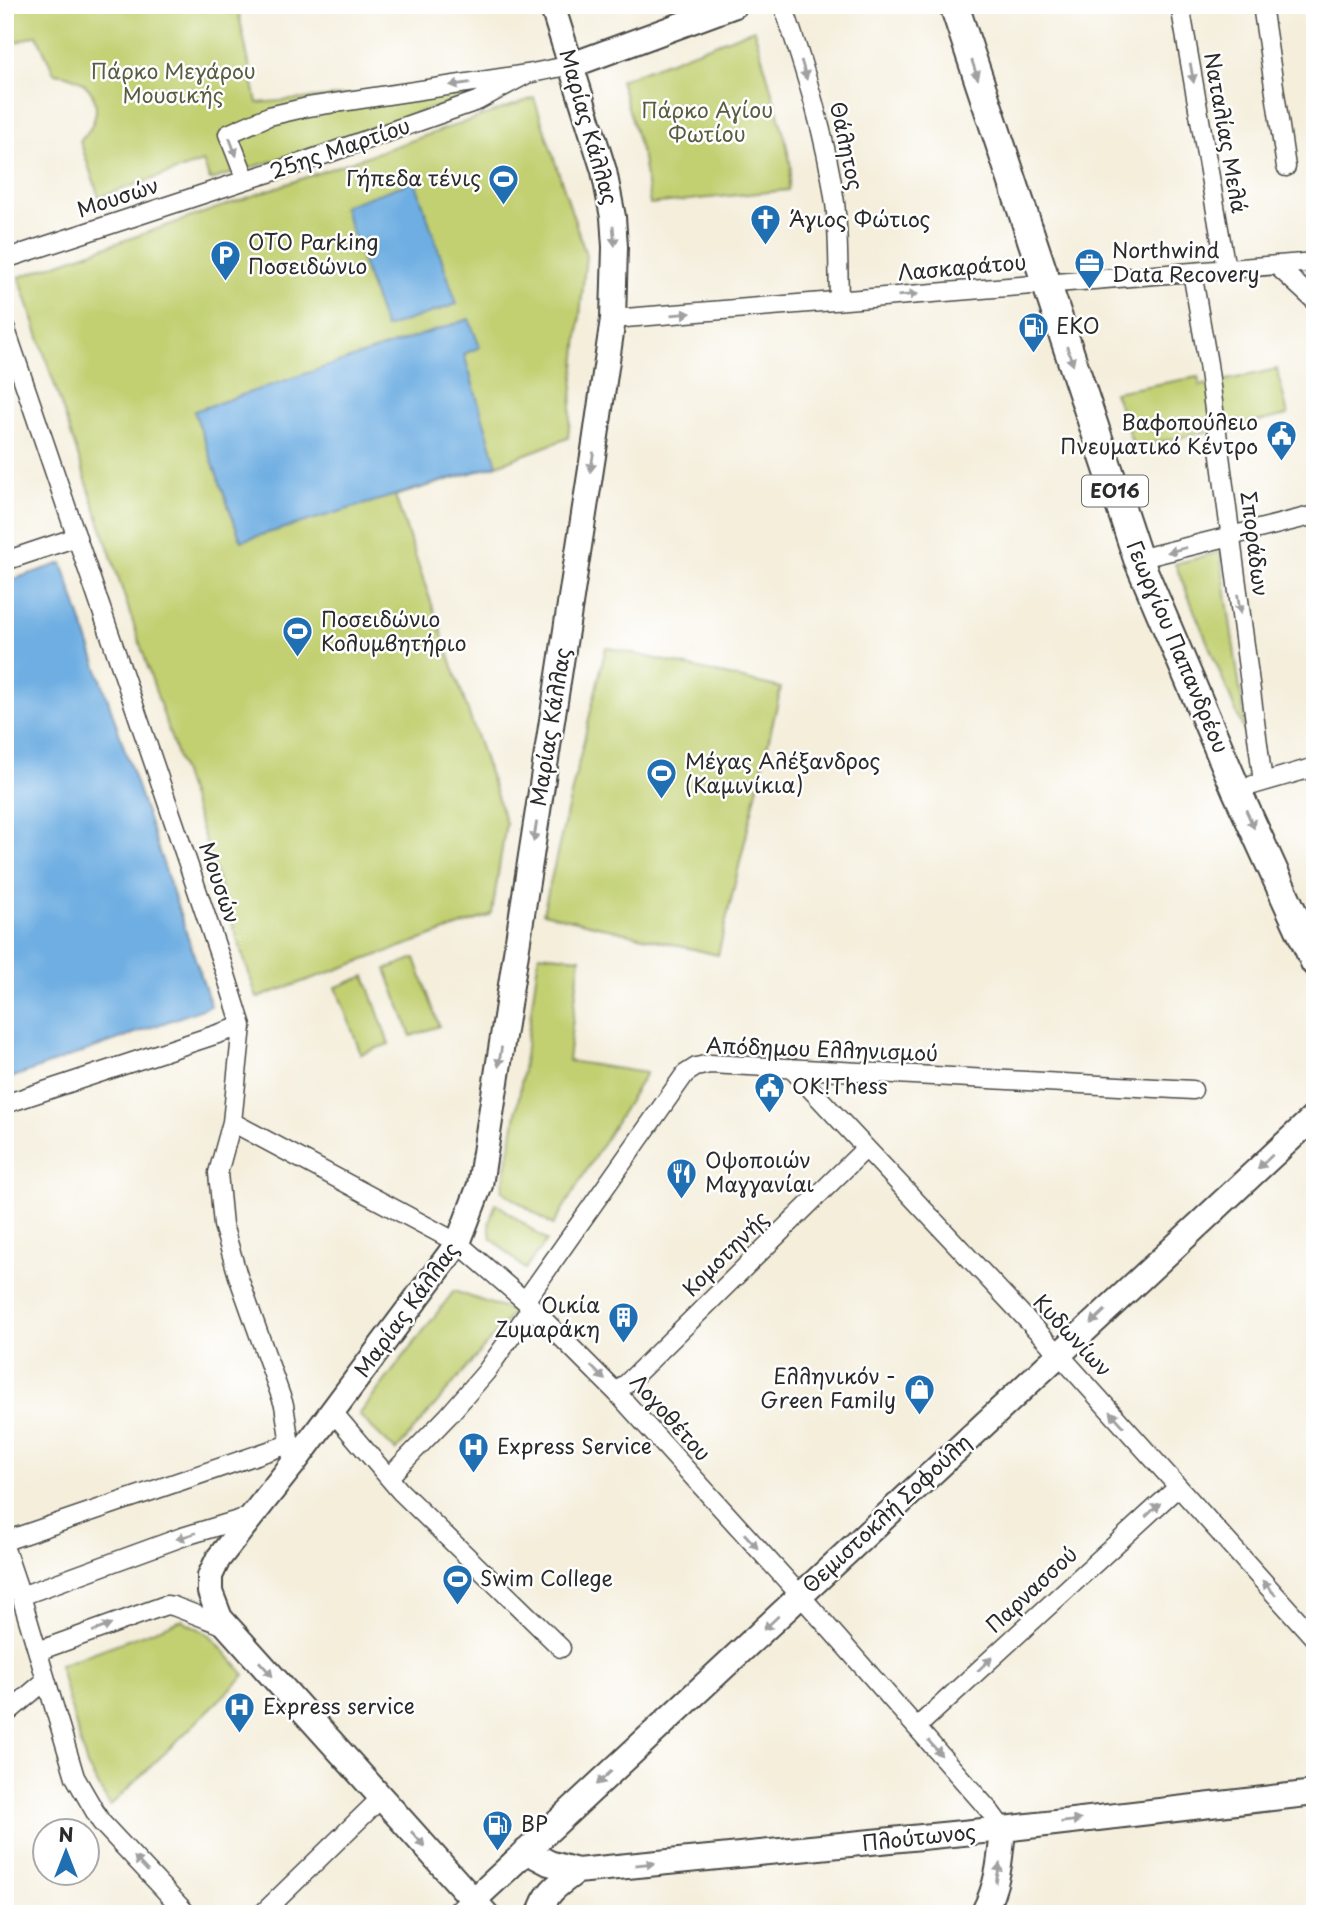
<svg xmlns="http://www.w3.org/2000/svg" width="1320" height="1919" viewBox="0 0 1320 1919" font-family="'Playpen Sans',sans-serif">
  <rect width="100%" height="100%" fill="#fff"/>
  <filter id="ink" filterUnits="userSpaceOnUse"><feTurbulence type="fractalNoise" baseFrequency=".0143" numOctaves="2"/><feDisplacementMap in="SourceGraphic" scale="14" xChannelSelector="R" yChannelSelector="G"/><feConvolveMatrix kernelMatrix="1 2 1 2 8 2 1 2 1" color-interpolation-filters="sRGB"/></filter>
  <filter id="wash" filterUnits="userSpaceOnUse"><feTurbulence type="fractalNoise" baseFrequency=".00686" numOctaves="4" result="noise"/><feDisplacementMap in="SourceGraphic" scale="28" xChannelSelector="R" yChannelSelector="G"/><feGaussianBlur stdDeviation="1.57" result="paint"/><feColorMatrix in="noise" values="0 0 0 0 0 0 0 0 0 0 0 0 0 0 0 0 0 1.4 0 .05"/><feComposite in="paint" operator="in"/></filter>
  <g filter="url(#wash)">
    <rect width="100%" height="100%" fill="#f4eedb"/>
    <!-- green -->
    <path fill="#c2d072" stroke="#767e4e" stroke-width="2" d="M5 5H237L257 103 518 80 279 159 210 180 203 162 99 197 80 141C111 111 94 76 54 73L37 35 5 46Z
      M754 29 785 138 791 167 788 190 650 204 643 158 620 80Z
      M534 98 586 255 568 438 497 465 395 496 506 823 492 913 488 916 257 998 19 277Z
      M1277 369 1288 415 1134 447 1114 392 1198 377 1200 386Z
      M1220 552 1247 737V738L1175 564Z
      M606 647 781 688 718 955 543 913Z
      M539 954 580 958 568 1061 646 1073 553 1225 502 1191 520 1091Z
      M415 958 439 1026 411 1036 386 969Z
      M365 976 389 1044 361 1054 336 987Z
      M496 1203 547 1241 525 1269 491 1238 489 1223Z
      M454 1291 514 1312 396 1451 359 1415Z
      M182 1620 210 1635 245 1675 110 1806 87 1766 59 1665Z"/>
    <!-- water -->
    <path fill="#6eaee2" stroke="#4c6c86" stroke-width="2" d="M415 181 457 304 385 328 343 206Z
      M469 319 480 347 464 354 497 465 241 541 194 411Z
      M62 563 211 1006 5 1080V582Z"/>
  </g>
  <g filter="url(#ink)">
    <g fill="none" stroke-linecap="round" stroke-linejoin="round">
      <defs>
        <path id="street" d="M783 5C805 70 826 136 835 203 839 236 838 268 839 300
          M1180 5 1226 269
          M1262 5 1286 167
          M527 74 477 101 289 167 246 180 228 134 269 116 308 107 527 74 572 65
          M5 259 246 180
          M1276 265 1315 301
          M1192 272 1208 364 1263 782
          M613 319 1315 262
          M5 327 225 972 242 1026 232 1122 218 1173 223 1225 238 1276 284 1405 293 1464
          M1138 559 1315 515
          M5 561 77 537
          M1253 785 1315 767
          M791 1068 1059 1354 1315 1639
          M5 1104 242 1026
          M232 1122 458 1243 525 1301 617 1393 800 1595 989 1810 1003 1829
          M525 1301 685 1074 696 1067 710 1064 1193 1090
          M617 1393 866 1148
          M332 1411 400 1491 561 1648
          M389 1477 448 1416 486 1372 532 1307
          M5 1541 289 1444
          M5 1549 21 1596 75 1777 101 1822 187 1914
          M21 1596 182 1537 251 1516
          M38 1651 166 1605 173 1606 228 1627
          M5 1715 46 1680
          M917 1727 1178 1487
          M262 1914 381 1798"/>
        <path id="secondary" d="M572 65 735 5
          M526 1851 549 1863 577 1871 1003 1829 1315 1793
          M459 1914 1315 1116
          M486 1914 220 1618 210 1592V1576L218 1559 293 1464 458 1243 480 1185 595 443 613 319 615 247 613 217 604 171 552 5
          M540 1914C545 1892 559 1884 577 1871
          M983 1914C998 1885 1000 1862 1003 1829"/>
        <path id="primary" d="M954 5 1138 559 1236 789 1315 962"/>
      </defs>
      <!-- street casing -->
      <use href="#street" stroke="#494845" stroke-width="21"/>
      <!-- secondary casing -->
      <use href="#secondary" stroke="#494845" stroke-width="28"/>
      <!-- primary casing -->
      <use href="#primary" stroke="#494845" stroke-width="32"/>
      <!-- street -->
      <use href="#street" stroke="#fff" stroke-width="18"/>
      <!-- secondary -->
      <use href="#secondary" stroke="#fff" stroke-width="24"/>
      <!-- primary -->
      <use href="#primary" stroke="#fff" stroke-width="28"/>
    </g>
    <!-- one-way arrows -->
    <defs><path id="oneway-solid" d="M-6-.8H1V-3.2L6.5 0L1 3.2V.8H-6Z" transform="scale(1.75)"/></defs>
    <g fill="#a0a0a0">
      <use href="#oneway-solid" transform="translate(804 70) rotate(74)"/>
      <use href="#oneway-solid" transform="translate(975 70) rotate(72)"/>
      <use href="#oneway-solid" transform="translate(1192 73) rotate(80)"/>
      <use href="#oneway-solid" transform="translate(460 84) rotate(172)"/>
      <use href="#oneway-solid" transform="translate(233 147) rotate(69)"/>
      <use href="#oneway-solid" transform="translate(614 236) rotate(85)"/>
      <use href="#oneway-solid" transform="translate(908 295) rotate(-5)"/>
      <use href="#oneway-solid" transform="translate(681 314) rotate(-5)"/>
      <use href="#oneway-solid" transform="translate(1070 356) rotate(71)"/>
      <use href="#oneway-solid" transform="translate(592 462) rotate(99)"/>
      <use href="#oneway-solid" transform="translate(1177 550) rotate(166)"/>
      <use href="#oneway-solid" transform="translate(1239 604) rotate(82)"/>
      <use href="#oneway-solid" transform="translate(1250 819) rotate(66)"/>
      <use href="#oneway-solid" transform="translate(535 832) rotate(99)"/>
      <use href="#oneway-solid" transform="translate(500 1057) rotate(99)"/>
      <use href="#oneway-solid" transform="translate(1265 1162) rotate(137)"/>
      <use href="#oneway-solid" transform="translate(1098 1317) rotate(137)"/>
      <use href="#oneway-solid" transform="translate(598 1373) rotate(45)"/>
      <use href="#oneway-solid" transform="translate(1117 1419) rotate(-132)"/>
      <use href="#oneway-solid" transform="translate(1153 1510) rotate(-43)"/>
      <use href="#oneway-solid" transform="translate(186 1536) rotate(162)"/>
      <use href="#oneway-solid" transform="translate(751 1541) rotate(48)"/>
      <use href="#oneway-solid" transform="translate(1269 1588) rotate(-132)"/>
      <use href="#oneway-solid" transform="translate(771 1623) rotate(137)"/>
      <use href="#oneway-solid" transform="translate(102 1628) rotate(-20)"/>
      <use href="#oneway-solid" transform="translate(985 1664) rotate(-43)"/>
      <use href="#oneway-solid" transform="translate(266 1669) rotate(48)"/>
      <use href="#oneway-solid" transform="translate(935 1748) rotate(49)"/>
      <use href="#oneway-solid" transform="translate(604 1778) rotate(137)"/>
      <use href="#oneway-solid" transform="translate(1071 1821) rotate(-7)"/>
      <use href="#oneway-solid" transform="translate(418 1839) rotate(48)"/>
      <use href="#oneway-solid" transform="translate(141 1864) rotate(-133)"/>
      <use href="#oneway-solid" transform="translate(645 1864) rotate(-6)"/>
      <use href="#oneway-solid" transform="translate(998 1873) rotate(-79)"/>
    </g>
  </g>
  <!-- icons -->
  <defs>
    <symbol id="stadium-pin" viewBox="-11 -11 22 30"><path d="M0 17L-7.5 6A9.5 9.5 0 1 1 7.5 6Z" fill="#1f6fb2" stroke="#fff"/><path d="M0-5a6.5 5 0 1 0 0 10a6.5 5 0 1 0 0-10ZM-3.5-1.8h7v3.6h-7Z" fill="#fff"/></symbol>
    <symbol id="church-pin" viewBox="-11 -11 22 30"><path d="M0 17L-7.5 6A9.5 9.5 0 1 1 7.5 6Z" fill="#1f6fb2" stroke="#fff"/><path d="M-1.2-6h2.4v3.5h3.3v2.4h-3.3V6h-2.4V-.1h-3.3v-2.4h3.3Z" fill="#fff"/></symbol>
    <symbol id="parking-pin" viewBox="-11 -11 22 30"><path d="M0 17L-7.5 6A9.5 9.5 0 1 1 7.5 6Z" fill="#1f6fb2" stroke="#fff"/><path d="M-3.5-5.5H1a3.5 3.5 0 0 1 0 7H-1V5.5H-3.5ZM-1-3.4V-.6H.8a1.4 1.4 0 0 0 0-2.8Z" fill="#fff"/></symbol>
    <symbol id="office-pin" viewBox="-11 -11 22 30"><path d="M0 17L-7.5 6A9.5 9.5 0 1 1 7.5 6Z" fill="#1f6fb2" stroke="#fff"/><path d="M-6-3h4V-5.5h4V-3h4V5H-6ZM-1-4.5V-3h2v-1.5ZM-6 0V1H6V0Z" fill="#fff"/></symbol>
    <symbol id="fuel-pin" viewBox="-11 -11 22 30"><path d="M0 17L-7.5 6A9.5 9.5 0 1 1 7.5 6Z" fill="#1f6fb2" stroke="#fff"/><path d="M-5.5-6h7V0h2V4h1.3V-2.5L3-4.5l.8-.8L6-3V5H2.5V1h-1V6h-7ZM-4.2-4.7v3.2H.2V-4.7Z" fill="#fff"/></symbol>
    <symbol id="civic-pin" viewBox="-11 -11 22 30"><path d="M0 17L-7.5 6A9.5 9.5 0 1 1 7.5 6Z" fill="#1f6fb2" stroke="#fff"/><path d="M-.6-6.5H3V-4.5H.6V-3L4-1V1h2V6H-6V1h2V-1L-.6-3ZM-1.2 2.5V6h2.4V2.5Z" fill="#fff"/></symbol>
    <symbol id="restaurant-pin" viewBox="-11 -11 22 30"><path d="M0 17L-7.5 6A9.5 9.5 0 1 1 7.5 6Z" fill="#1f6fb2" stroke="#fff"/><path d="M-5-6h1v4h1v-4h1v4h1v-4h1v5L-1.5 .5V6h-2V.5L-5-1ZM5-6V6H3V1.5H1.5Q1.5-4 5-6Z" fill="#fff"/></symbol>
    <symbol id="building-pin" viewBox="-11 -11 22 30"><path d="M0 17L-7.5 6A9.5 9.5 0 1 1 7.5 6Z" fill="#1f6fb2" stroke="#fff"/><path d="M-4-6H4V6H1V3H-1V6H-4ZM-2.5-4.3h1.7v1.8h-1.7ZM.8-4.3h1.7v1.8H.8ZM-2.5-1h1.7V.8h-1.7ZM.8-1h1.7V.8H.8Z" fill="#fff"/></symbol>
    <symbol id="shop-pin" viewBox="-11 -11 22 30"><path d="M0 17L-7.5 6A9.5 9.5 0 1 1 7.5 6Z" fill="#1f6fb2" stroke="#fff"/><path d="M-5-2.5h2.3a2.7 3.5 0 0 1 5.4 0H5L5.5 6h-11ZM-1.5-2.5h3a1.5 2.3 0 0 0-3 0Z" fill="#fff"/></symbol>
    <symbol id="hospital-pin" viewBox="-11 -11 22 30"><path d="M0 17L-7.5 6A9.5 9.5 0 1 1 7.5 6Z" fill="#1f6fb2" stroke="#fff"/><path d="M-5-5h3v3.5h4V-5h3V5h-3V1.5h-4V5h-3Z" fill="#fff"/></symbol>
  </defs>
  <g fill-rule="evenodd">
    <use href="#stadium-pin" x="486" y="162" width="35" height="47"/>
    <use href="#church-pin" x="748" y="202" width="35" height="47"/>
    <use href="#parking-pin" x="208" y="238" width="35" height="47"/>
    <use href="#office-pin" x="1072" y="246" width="35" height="47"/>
    <use href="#fuel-pin" x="1016" y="310" width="35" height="47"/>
    <use href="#civic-pin" x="1264" y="418" width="35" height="47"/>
    <use href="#stadium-pin" x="280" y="614" width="35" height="47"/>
    <use href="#stadium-pin" x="644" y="756" width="35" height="47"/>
    <use href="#civic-pin" x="752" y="1070" width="35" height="47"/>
    <use href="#restaurant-pin" x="664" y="1156" width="35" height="47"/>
    <use href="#building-pin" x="606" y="1300" width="35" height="47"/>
    <use href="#shop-pin" x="902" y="1372" width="35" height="47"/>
    <use href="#hospital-pin" x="456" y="1430" width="35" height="47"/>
    <use href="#stadium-pin" x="440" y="1562" width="35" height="47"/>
    <use href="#hospital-pin" x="222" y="1690" width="35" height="47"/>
    <use href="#fuel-pin" x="480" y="1808" width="35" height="47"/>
  </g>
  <g text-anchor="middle" stroke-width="5" stroke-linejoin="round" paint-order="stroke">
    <!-- shield labels -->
    <rect fill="#fff" stroke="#6b6b6b" stroke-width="2" x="1082" y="475.5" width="66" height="31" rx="5"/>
    <g font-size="19" font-weight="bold" fill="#2b2b2b">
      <text x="1115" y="498">ΕΟ16</text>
    </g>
    <!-- park labels -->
    <g font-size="21" fill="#585d40" stroke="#fff">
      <text x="173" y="79">Πάρκο Μεγάρου<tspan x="173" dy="24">Μουσικής</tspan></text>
      <text x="707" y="118">Πάρκο Αγίου<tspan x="707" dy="24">Φωτίου</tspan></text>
    </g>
    <!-- street labels -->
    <g font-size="21" fill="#2b2b2b" stroke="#fff">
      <text transform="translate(588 127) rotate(74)" y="7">Μαρίας Κάλλας</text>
      <text transform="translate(1225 133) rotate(80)" y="7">Ναταλίας Μελά</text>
      <text transform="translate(846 146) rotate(78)" y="7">Θάλητος</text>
      <text transform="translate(340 149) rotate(-19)" y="7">25ης Μαρτίου</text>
      <text transform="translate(118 198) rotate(-18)" y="7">Μουσών</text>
      <text transform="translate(962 268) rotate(-5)" y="7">Λασκαράτου</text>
      <text transform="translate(1254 544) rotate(83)" y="7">Σποράδων</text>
      <text transform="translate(1177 647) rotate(67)" y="7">Γεωργίου Παπανδρέου</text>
      <text transform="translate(551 727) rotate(-81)" y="7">Μαρίας Κάλλας</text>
      <text transform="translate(219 883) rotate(71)" y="7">Μουσών</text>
      <text transform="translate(822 1050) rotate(2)" y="7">Απόδημου Ελληνισμού</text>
      <text transform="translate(726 1254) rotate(-45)" y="7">Κομοτηνής</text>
      <text transform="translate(407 1310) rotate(-54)" y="7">Μαρίας Κάλλας</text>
      <text transform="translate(1072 1336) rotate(47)" y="7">Κυδωνίων</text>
      <text transform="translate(670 1418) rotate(48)" y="7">Λογοθέτου</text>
      <text transform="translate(887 1514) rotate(-43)" y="7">Θεμιστοκλή Σοφούλη</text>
      <text transform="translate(1032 1590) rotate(-43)" y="7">Παρνασσού</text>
      <text transform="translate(919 1838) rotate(-6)" y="7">Πλούτωνος</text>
    </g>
    <!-- poi labels -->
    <g font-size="21" fill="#2b2b2b" stroke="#fff" text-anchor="start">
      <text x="481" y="186" text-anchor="end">Γήπεδα τένις</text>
      <text x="789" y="227">Άγιος Φώτιος</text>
      <text x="248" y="250">ΟΤΟ Parking<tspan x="248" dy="24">Ποσειδώνιο</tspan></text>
      <text x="1112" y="258">Northwind<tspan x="1112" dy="24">Data Recovery</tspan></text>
      <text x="1056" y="334">EKO</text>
      <text x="1258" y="430" text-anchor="end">Βαφοπούλειο<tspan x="1258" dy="24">Πνευματικό Κέντρο</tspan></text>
      <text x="321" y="627">Ποσειδώνιο<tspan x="321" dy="24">Κολυμβητήριο</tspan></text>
      <text x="685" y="769">Μέγας Αλέξανδρος<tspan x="685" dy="24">(Καμινίκια)</tspan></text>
      <text x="792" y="1094">OK!Thess</text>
      <text x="705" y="1168">Οψοποιών<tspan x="705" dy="24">Μαγγανίαι</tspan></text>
      <text x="600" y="1313" text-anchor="end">Οικία<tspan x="600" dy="24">Ζυμαράκη</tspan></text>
      <text x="896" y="1384" text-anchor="end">Ελληνικόν -<tspan x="896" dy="24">Green Family</tspan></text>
      <text x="497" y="1454">Express Service</text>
      <text x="480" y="1586">Swim College</text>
      <text x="263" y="1714">Express service</text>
      <text x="521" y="1832">BP</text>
    </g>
  </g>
  <!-- margin -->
  <rect width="1320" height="1919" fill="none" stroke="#fff" stroke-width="28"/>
  <!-- north arrow -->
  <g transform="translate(66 1852)"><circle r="33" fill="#ffffff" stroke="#aaaaaa" stroke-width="2"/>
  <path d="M0-5L12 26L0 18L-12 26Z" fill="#1f6fb2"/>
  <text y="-10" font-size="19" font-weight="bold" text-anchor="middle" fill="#2b2b2b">N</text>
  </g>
</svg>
